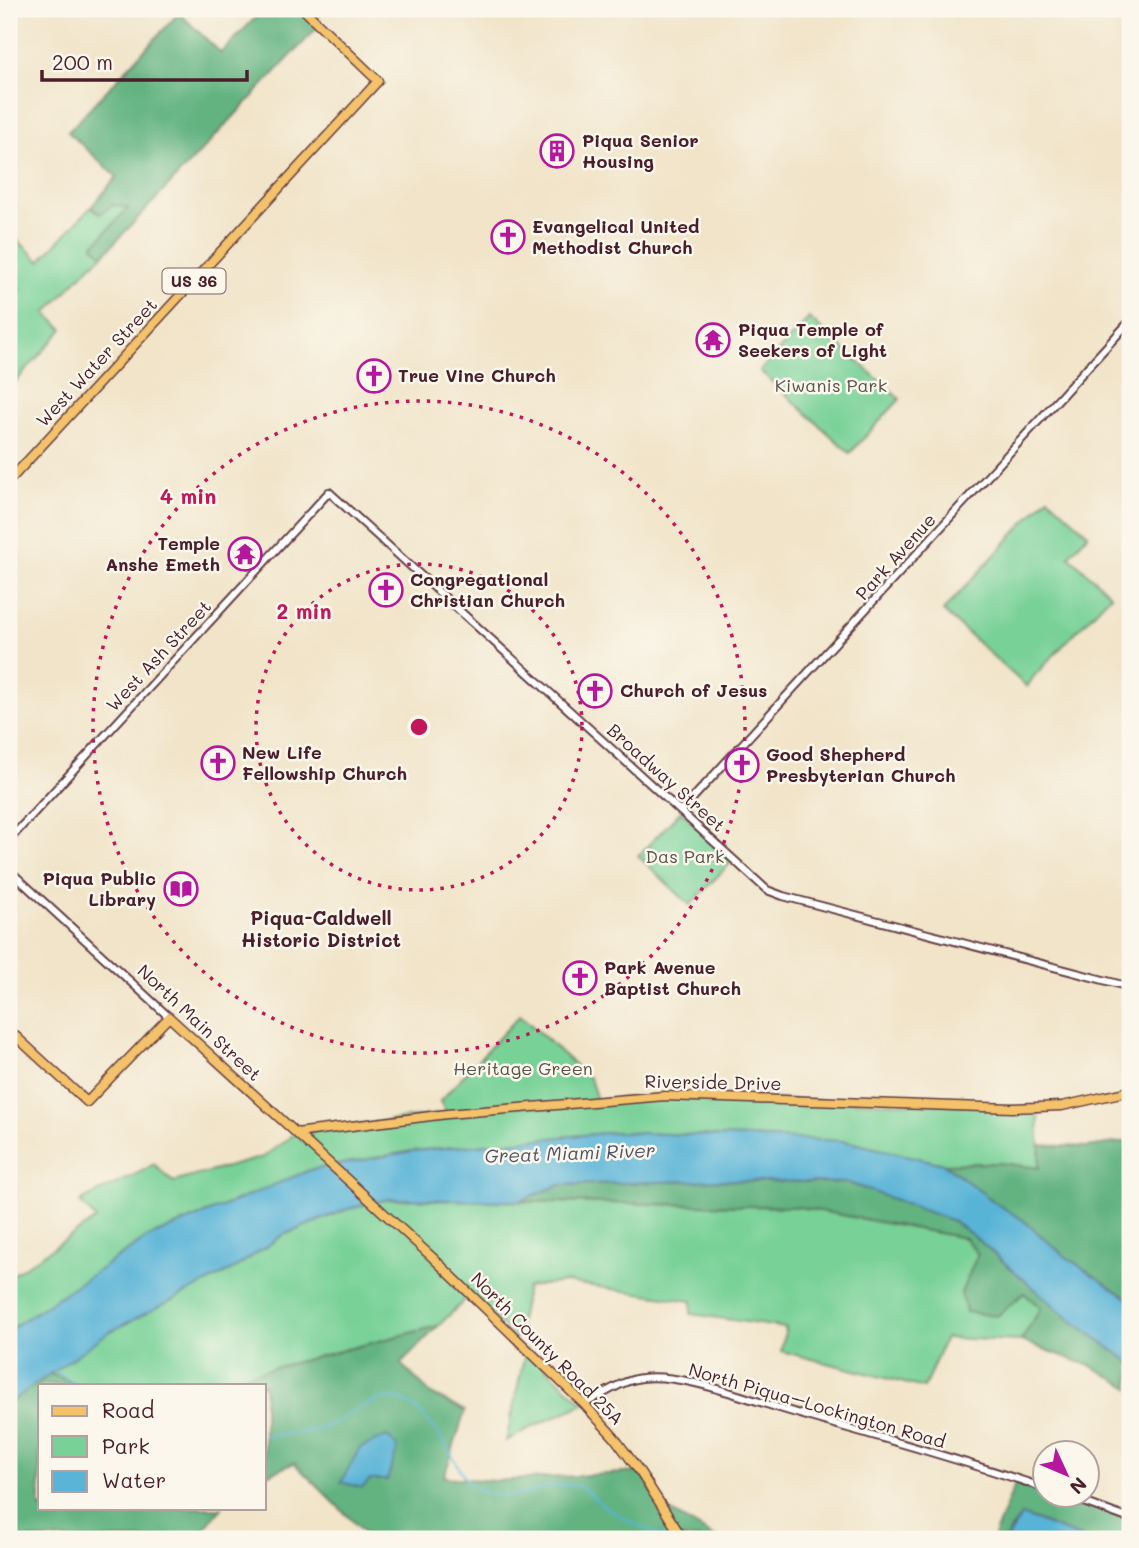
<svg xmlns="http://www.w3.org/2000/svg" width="1139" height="1548" viewBox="0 0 1139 1548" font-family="Mali,sans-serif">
  <rect width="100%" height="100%" fill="#fbf7ec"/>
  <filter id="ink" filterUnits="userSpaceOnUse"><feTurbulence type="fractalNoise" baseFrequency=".0143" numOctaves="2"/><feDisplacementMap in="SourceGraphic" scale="14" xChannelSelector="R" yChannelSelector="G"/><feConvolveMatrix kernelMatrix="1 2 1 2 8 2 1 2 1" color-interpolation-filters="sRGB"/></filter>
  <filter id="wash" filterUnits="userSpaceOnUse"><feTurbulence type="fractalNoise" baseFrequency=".00686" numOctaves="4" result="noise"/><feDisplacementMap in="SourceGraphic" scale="28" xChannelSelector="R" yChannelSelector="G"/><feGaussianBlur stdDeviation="1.57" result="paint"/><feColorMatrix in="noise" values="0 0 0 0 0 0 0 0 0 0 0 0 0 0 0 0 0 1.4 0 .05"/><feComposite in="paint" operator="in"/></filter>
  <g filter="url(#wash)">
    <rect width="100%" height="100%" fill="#f1e4c9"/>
    <!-- green -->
    <path fill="#78d197" stroke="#617861" stroke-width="2" d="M113 205 129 208 93 245 103 255 87 269 46 313 63 329 9 389V302L21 290 9 278V238L12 235 40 261 91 207 100 214Z
      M809 318 900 399 850 453 760 371Z
      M1048 497 1088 534 1069 556 1111 595 1034 676 1027 687 943 611Z
      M681 811 734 859 690 905 638 856Z
      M520 1015 590 1079 597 1100 665 1096 1038 1107 1040 1168 999 1163 944 1164 844 1141 616 1132 412 1151 310 1170 147 1238 9 1330V1277L96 1219 80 1202C104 1188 130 1179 154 1164L173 1182 263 1157 296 1133 446 1113 440 1101Z
      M388 1199 799 1207 965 1238 978 1254 961 1293 997 1316 1024 1293 1041 1308 1021 1341 945 1338 924 1388 781 1351 786 1328 691 1314 692 1301 565 1282 527 1287 516 1339 470 1295 438 1326 238 1377 229 1385H78L48 1373 109 1331 232 1270 283 1235 345 1210Z
      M526 1349 584 1404 530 1428 506 1441Z"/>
    <!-- forest -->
    <path fill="#62b380" stroke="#566956" stroke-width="2" d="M264 9H325L316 19 320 25 103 255 93 246 128 208 113 205 100 214 91 207 117 177 68 132 179 13 221 53Z
      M1130 1141V1300L1062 1254 1023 1220 997 1204 944 1164 999 1163 1039 1168 1040 1145 1087 1147Z
      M722 1180 849 1183 953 1221 975 1237 1067 1317 1130 1362V1388L1093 1367 1021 1341 1041 1308 1024 1293 997 1316 966 1312 961 1293 978 1254 965 1238 799 1207 519 1201 560 1185Z
      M438 1326 401 1364 431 1394 465 1411 444 1477 494 1481 640 1472 663 1507 718 1539 593 1537 590 1539H371L294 1463 264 1476V1385H229L238 1377Z
      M48 1373 78 1385H40V1508H222L195 1539H9V1403Z
      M1017 1479 1044 1488V1496H1067L1130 1519V1539H1085L1022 1515 1010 1531 1007 1539H993Z"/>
    <!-- water -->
    <path fill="#59b4d7" stroke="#526a81" stroke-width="2" d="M616 1132 844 1141 944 1164 997 1204 1023 1220 1062 1254 1130 1300V1362L1067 1317 975 1237 953 1221 849 1183 722 1180 560 1185 519 1201 388 1199 345 1210 283 1235 232 1270 109 1332 9 1403V1330L147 1238 310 1170 412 1151Z
      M387 1436 398 1448 387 1480H370L362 1488 341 1482 360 1448Z
      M1022 1515 1085 1539H1007Z"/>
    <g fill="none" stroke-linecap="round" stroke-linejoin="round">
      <!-- stream -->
      <path stroke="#59b4d7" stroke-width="2" d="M52 1370 78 1385
        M264 1436C286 1433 306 1434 327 1426 348 1418 368 1398 391 1398 416 1397 443 1439 454 1459 459 1467 464 1480 472 1485 514 1514 546 1476 581 1487 587 1489 592 1497 597 1501 620 1517 647 1532 674 1539"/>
    </g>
  </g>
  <g filter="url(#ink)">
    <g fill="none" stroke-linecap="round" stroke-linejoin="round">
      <defs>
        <path id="minor" d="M681 811 1130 321
          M9 840 329 492 767 890 783 896 1130 987
          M9 870 169 1017
          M584 1404C602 1395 622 1380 642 1378 682 1373 744 1398 783 1409 870 1435 958 1458 1044 1488
          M1067 1496 1130 1519"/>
        <path id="major" d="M9 481 378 81 303 9
          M9 1030 87 1102 169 1017 432 1257 584 1404 614 1437 640 1472 683 1539
          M296 1133 447 1114 665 1096 1012 1108 1062 1106 1130 1091"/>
      </defs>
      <!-- minor casing -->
      <use href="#minor" stroke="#633d43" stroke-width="10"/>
      <!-- major casing -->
      <use href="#major" stroke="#633d43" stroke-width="11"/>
      <!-- minor -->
      <use href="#minor" stroke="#fff" stroke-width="6"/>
      <!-- major -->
      <use href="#major" stroke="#f3c26a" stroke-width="8"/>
    </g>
  </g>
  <!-- distance rings -->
  <g fill="none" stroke="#c2185b" stroke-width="3.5" stroke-dasharray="3.5 7">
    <circle cx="419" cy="727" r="163"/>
    <circle cx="419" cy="727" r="326"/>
  </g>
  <!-- icons -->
  <defs>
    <symbol id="building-ring" viewBox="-11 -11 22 22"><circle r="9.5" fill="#fbf7ec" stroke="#b5179e" stroke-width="1.5"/><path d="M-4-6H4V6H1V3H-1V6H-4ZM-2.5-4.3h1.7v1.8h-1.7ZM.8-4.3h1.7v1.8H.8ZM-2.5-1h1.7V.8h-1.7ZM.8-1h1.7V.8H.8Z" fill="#b5179e"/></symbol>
    <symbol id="church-ring" viewBox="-11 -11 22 22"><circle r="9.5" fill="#fbf7ec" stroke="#b5179e" stroke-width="1.5"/><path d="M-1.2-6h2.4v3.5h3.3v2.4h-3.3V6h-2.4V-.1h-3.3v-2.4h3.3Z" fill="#b5179e"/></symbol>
    <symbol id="temple-ring" viewBox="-11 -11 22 22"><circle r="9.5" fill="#fbf7ec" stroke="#b5179e" stroke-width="1.5"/><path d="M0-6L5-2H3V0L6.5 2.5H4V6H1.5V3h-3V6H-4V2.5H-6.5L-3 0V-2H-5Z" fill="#b5179e"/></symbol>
    <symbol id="library-ring" viewBox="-11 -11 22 22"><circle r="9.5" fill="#fbf7ec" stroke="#b5179e" stroke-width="1.5"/><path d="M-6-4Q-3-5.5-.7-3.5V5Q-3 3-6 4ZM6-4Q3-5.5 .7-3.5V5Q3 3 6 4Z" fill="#b5179e"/></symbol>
  </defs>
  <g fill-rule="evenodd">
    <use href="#building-ring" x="538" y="132" width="38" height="38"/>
    <use href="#church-ring" x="489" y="218" width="38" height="38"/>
    <use href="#temple-ring" x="694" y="321" width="38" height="38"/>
    <use href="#church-ring" x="355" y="357" width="38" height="38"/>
    <use href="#temple-ring" x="226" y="535" width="38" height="38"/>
    <use href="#church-ring" x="367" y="571" width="38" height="38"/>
    <use href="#church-ring" x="576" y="672" width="38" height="38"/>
    <use href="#church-ring" x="199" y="744" width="38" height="38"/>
    <use href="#church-ring" x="723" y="746" width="38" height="38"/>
    <use href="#library-ring" x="162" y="870" width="38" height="38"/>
    <use href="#church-ring" x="561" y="959" width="38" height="38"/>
  </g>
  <g text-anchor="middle" stroke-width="5" stroke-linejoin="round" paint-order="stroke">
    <!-- shield labels -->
    <rect fill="#fbf7ec" stroke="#7f6065" stroke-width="2" x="162.5" y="268.5" width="63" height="25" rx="5"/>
    <g font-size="16" font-weight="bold" fill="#4a1f2b">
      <text x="194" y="287">US 36</text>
    </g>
    <!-- poi labels -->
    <g font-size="18" font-weight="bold" fill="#4a1f2b" stroke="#fbf7ec" text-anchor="start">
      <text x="582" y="147">Piqua Senior<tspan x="582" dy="21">Housing</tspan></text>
      <text x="532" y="233">Evangelical United<tspan x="532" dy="21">Methodist Church</tspan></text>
      <text x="738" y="336">Piqua Temple of<tspan x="738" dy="21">Seekers of Light</tspan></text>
      <text x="398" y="382">True Vine Church</text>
      <text x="220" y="550" text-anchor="end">Temple<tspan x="220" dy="21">Anshe Emeth</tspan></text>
      <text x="410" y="586">Congregational<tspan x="410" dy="21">Christian Church</tspan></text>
      <text x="620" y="697">Church of Jesus</text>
      <text x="242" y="759">New Life<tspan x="242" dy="21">Fellowship Church</tspan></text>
      <text x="766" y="761">Good Shepherd<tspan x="766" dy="21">Presbyterian Church</tspan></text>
      <text x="156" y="885" text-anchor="end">Piqua Public<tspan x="156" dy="21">Library</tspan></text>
      <text x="604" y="974">Park Avenue<tspan x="604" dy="21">Baptist Church</tspan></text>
    </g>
    <!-- street labels -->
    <g font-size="18" fill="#4a1f2b" stroke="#fbf7ec">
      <text transform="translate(97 363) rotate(-47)" y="6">West Water Street</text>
      <text transform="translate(896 557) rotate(-48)" y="6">Park Avenue</text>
      <text transform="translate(159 656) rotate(-47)" y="6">West Ash Street</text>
      <text transform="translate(666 778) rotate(42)" y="6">Broadway Street</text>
      <text transform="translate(199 1023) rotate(43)" y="6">North Main Street</text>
      <text transform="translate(713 1083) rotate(1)" y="6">Riverside Drive</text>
      <text transform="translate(547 1349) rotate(45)" y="6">North County Road 25A</text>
      <text transform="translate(817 1406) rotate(16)" y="6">North Piqua–Lockington Road</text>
    </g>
    <!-- park labels -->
    <g font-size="18" fill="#58544b" stroke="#fbf7ec">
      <text x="831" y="392">Kiwanis Park</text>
      <text x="685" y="863">Das Park</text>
      <text x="523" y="1075">Heritage Green</text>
    </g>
    <!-- neighbourhood labels -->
    <g font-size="19" font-weight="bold" fill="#4a1f2b" stroke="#fbf7ec">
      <text x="321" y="925">Piqua-Caldwell<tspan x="321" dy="22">Historic District</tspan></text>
    </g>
    <!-- water labels -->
    <g font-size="19" font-style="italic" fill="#4f5367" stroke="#fbf7ec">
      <text transform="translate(570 1153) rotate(-2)" y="7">Great Miami River</text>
    </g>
  </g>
  <circle cx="419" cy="727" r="10" fill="#c2185b" stroke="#fbf7ec" stroke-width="3.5"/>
  <g font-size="21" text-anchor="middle" font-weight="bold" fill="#c2185b" stroke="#fbf7ec" stroke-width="5" stroke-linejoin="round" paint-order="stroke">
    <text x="188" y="504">4 min</text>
    <text x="304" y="619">2 min</text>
  </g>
  <!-- margin -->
  <rect width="1139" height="1548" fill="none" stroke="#fbf7ec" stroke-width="35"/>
  <!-- legend -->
  <rect x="38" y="1384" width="228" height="126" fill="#fbf7ec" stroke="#b4a19f" stroke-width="2"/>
  <rect x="52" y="1406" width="35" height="10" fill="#f3c26a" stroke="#b4a19f" stroke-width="2"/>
  <text x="102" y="1418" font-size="21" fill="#4a1f2b">Road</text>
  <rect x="52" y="1436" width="35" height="21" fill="#78d197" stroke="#b4a19f" stroke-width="2"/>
  <text x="102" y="1454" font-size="21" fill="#4a1f2b">Park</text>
  <rect x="52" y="1471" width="35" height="21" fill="#59b4d7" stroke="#b4a19f" stroke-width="2"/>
  <text x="102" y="1488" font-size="21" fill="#4a1f2b">Water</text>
  <!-- north arrow -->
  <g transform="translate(1066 1474) rotate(134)"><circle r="33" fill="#fbf7ec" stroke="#b4a19f" stroke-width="2"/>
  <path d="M0-5L12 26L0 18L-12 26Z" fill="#b5179e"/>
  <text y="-10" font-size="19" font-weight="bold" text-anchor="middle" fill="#4a1f2b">N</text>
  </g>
  <!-- scale -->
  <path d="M42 70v10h205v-10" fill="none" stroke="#4a1f2b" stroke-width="3.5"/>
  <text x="52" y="70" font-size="21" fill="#4a1f2b" stroke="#fbf7ec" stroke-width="5" paint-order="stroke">200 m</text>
</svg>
